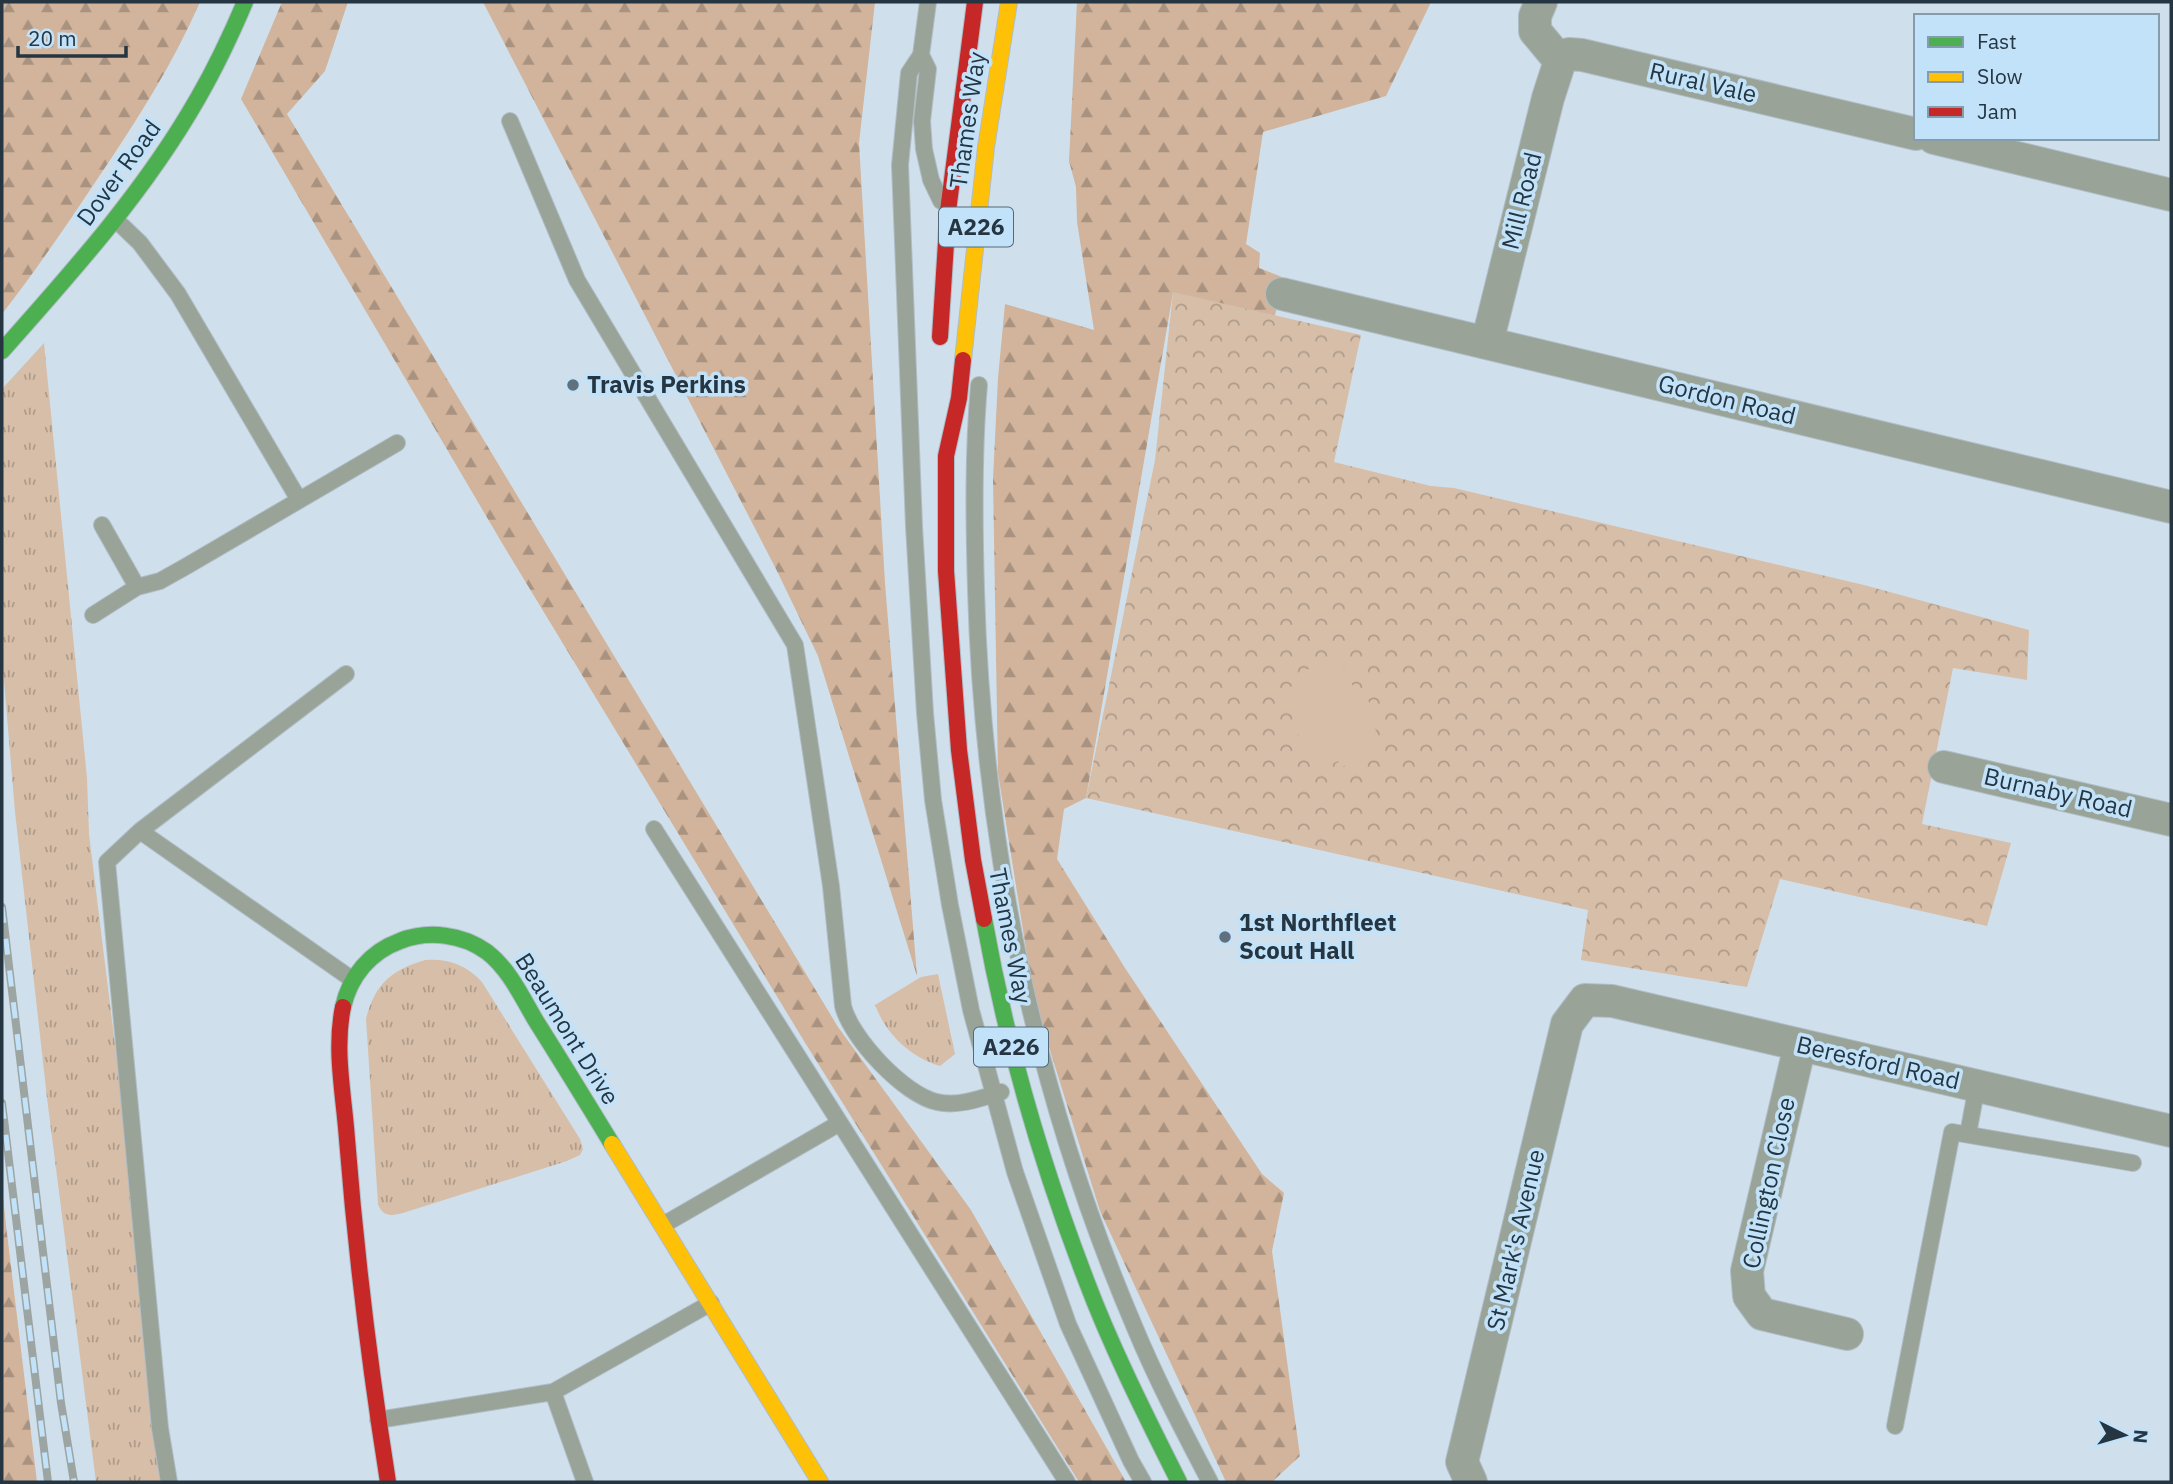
<svg xmlns="http://www.w3.org/2000/svg" width="2173" height="1484" viewBox="0 0 2173 1484" font-family="'IBM Plex Sans',sans-serif">
  <defs>
    <pattern id="grass-tufts" width="24" height="20" patternUnits="userSpaceOnUse" patternTransform="scale(1.75)"><rect width="24" height="20" fill="#d7bea8"/><path d="M3 7l-1-3M5 7V3M7 7l1-3M15 17l-1-3M17 17v-4M19 17l1-3" fill="none" stroke="#ae9b8a"/></pattern>
    <pattern id="forest-firs" width="22" height="20" patternUnits="userSpaceOnUse" patternTransform="scale(1.75)"><rect width="22" height="20" fill="#d1b49b"/><path d="M5 1l3.5 6h-7zM16 11l3.5 6h-7z" fill="#a99380"/></pattern>
    <pattern id="park-crowns" width="20" height="18" patternUnits="userSpaceOnUse" patternTransform="scale(1.75)"><rect width="20" height="18" fill="#d7bea8"/><path d="M2 6a3 3 0 1 1 6 0M12 15a3 3 0 1 1 6 0" fill="none" stroke="#ae9b8a"/></pattern>
  </defs>
  <rect width="100%" height="100%" fill="#cfe0ec"/>
  <!-- grass -->
  <path fill="url(#grass-tufts)" d="M44 343 87 778 89 834 169 1482H96L47 1098 15 812 2 657V389Z
    M425 960C447 958 467 965 482 982L580 1139 583 1149 580 1155 567 1161 403 1213C392 1216 382 1217 378 1204L366 1019C375 984 391 970 425 960Z
    M938 974 955 1054 940 1066C910 1057 886 1034 875 1005L921 977Z"/>
  <!-- forest -->
  <path fill="url(#forest-firs)" d="M2 2H200C173 64 136 122 98 178 67 225 36 270 2 314Z
    M282 2H348L325 71 287 114 838 1027 971 1210 1126 1482H1079L804 1041 502 543 241 99Z
    M483 2H875L859 143 885 583 917 976 818 656 776 569Z
    M1077 2H1431L1386 96 1263 132 1246 244 1260 253 1259 268 1282 277 1275 316 1173 293 1086 798 1064 809 1057 859 1125 968 1262 1174 1284 1193 1272 1251 1300 1456 1272 1482H1226L1100 1211 1034 999 998 773 993 479 998 378 1005 304 1094 330 1077 222 1076 187 1069 161Z
    M2 1187 6 1225 37 1482H2Z"/>
  <!-- park -->
  <path fill="url(#park-crowns)" d="M1173 292 1361 335 1334 462 1431 486 1454 488 1864 585 2029 630 2027 680 1953 668 1922 824 2011 843 1987 926 1780 879 1747 987 1581 960 1588 910 1086 798 1155 460Z"/>
  <!-- garden -->
  <path fill="#d7bea8" d="M1340 661 1360 700 1366 697 1372 707 1366 711 1380 739 1366 746 1369 753 1342 767 1338 761 1324 768 1307 737 1301 740 1292 722 1298 718 1284 690 1298 683 1295 676 1322 662 1326 669Z"/>
  <g fill="none" stroke-linecap="round" stroke-linejoin="round">
    <defs>
      <path id="lane" d="M928 2 921 55 909 73 900 165 914 526 925 713 933 800 950 905 971 1010 1015 1172 1068 1324 1131 1461 1143 1482
        M921 55 928 69 922 121 924 149 931 180 941 201
        M510 121 577 280 795 645 831 886 843 1006C851 1038 904 1095 937 1102 958 1107 982 1098 1001 1092
        M116 220 140 243 178 294 299 500
        M979 385C973 453 974 522 976 590 983 844 1035 1094 1135 1328 1157 1381 1184 1432 1210 1482
        M102 525 137 587 160 581 185 567 397 443
        M93 615 137 587
        M654 829 1067 1482
        M140 831 346 674
        M1968 1134 1977 1086
        M663 1225 838 1124
        M553 1392 585 1482
        M378 1420 553 1392 711 1303
        M1895 1426 1952 1132 2133 1163
        M169 1482 160 1428 107 862 140 831 353 980"/>
      <path id="street" d="M1541 2 1535 16V31L1560 61 1569 54 1582 55 1916 134
        M1934 138 2171 195
        M1282 294 2171 507
        M1487 343 1548 98 1560 61
        M1944 767 2171 820
        M1800 1045 1747 1271 1749 1296 1762 1314 1847 1334
        M1471 1482 1462 1462 1469 1433 1567 1024 1585 1000 1612 1001 2171 1131"/>
      <path id="fast" d="M2 351C73 271 145 191 198 98 216 67 231 35 245 2
        M984 919C1006 1042 1041 1163 1086 1280 1112 1349 1146 1416 1179 1482
        M343 1007C350 976 370 952 400 941 428 930 462 934 487 952 509 969 522 997 536 1021 562 1062 587 1103 612 1144"/>
      <path id="slow" d="M963 360 986 147 1009 2
        M612 1144 820 1482"/>
      <path id="jam" d="M940 337 948 211 975 2
        M963 360 959 398 946 456V571L959 750 973 860 984 919
        M343 1007C334 1050 344 1096 347 1139 356 1254 370 1368 388 1482"/>
    </defs>
    <!-- lane casing -->
    <use href="#lane" stroke="#afbdc7" stroke-width="18"/>
    <!-- street casing -->
    <use href="#street" stroke="#afbdc7" stroke-width="34"/>
    <!-- fast casing -->
    <use href="#fast" stroke="#afbdc7" stroke-width="18"/>
    <!-- slow casing -->
    <use href="#slow" stroke="#afbdc7" stroke-width="18"/>
    <!-- jam casing -->
    <use href="#jam" stroke="#afbdc7" stroke-width="18"/>
    <!-- lane -->
    <use href="#lane" stroke="#9aa398" stroke-width="16"/>
    <!-- street -->
    <use href="#street" stroke="#9aa398" stroke-width="32"/>
    <!-- fast -->
    <use href="#fast" stroke="#4caf50" stroke-width="16"/>
    <!-- slow -->
    <use href="#slow" stroke="#ffc107" stroke-width="16"/>
    <!-- jam -->
    <use href="#jam" stroke="#c62828" stroke-width="16"/>
    <defs>
      <path id="rail" d="M2 907 61 1403 74 1482
        M2 1103 48 1482"/>
    </defs>
    <!-- rail casing -->
    <use href="#rail" stroke="#9da5a3" stroke-width="8"/>
    <!-- rail -->
    <use href="#rail" stroke="#c2e2f9" stroke-width="5" stroke-dasharray="16" stroke-linecap="butt"/>
  </g>
  <!-- markers -->
  <g fill="#60717d" stroke="#c2e2f9" stroke-width="2.5">
    <circle cx="573" cy="385" r="7"/>
    <circle cx="1225" cy="937" r="7"/>
  </g>
  <g text-anchor="middle" stroke-width="7" stroke-linejoin="round" paint-order="stroke">
    <!-- shield labels -->
    <g fill="#c2e2f9" stroke="#546978" stroke-width="2">
      <rect x="939" y="207.5" width="74" height="39" rx="5"/>
      <rect x="974" y="1027.5" width="74" height="39" rx="5"/>
    </g>
    <g font-size="23" font-weight="bold" fill="#253541">
      <text x="976" y="235">A226</text>
      <text x="1011" y="1055">A226</text>
    </g>
    <!-- street labels -->
    <g font-size="24" fill="#253541" stroke="#c2e2f9">
      <text transform="translate(1703 83) rotate(13)" y="8">Rural Vale</text>
      <text transform="translate(968 120) rotate(-82)" y="8">Thames Way</text>
      <text transform="translate(119 173) rotate(-54)" y="8">Dover Road</text>
      <text transform="translate(1522 201) rotate(-76)" y="8">Mill Road</text>
      <text transform="translate(1727 400) rotate(14)" y="8">Gordon Road</text>
      <text transform="translate(2058 793) rotate(13)" y="8">Burnaby Road</text>
      <text transform="translate(1010 936) rotate(79)" y="8">Thames Way</text>
      <text transform="translate(567 1029) rotate(58)" y="8">Beaumont Drive</text>
      <text transform="translate(1878 1063) rotate(13)" y="8">Beresford Road</text>
      <text transform="translate(1769 1183) rotate(-78)" y="8">Collington Close</text>
      <text transform="translate(1516 1240) rotate(-77)" y="8">St Mark's Avenue</text>
    </g>
    <!-- poi labels -->
    <g font-size="24" font-weight="bold" fill="#253541" stroke="#c2e2f9" text-anchor="start">
      <text x="587" y="393">Travis Perkins</text>
      <text x="1239" y="931">1st Northfleet<tspan x="1239" dy="28">Scout Hall</tspan></text>
    </g>
  </g>
  <!-- border -->
  <rect width="2173" height="1484" fill="none" stroke="#253541" stroke-width="7"/>
  <!-- legend -->
  <rect x="1914" y="14" width="245" height="126" fill="#c2e2f9" stroke="#839daf" stroke-width="2"/>
  <rect x="1928" y="37" width="35" height="10" fill="#4caf50" stroke="#839daf" stroke-width="2"/>
  <text x="1977" y="49" font-size="21" fill="#253541">Fast</text>
  <rect x="1928" y="72" width="35" height="10" fill="#ffc107" stroke="#839daf" stroke-width="2"/>
  <text x="1977" y="84" font-size="21" fill="#253541">Slow</text>
  <rect x="1928" y="107" width="35" height="10" fill="#c62828" stroke="#839daf" stroke-width="2"/>
  <text x="1977" y="119" font-size="21" fill="#253541">Jam</text>
  <!-- north arrow -->
  <g transform="translate(2124 1435) rotate(95)" stroke="#c2e2f9" stroke-width="5" paint-order="stroke">
  <path d="M0-5L12 26L0 18L-12 26Z" fill="#253541"/>
  <text y="-10" font-size="19" font-weight="bold" text-anchor="middle" fill="#253541">N</text>
  </g>
  <!-- scale -->
  <path d="M18 46v10h108v-10" fill="none" stroke="#253541" stroke-width="3.5"/>
  <text x="28" y="46" font-size="21" fill="#253541" stroke="#c2e2f9" stroke-width="5" paint-order="stroke">20 m</text>
</svg>
